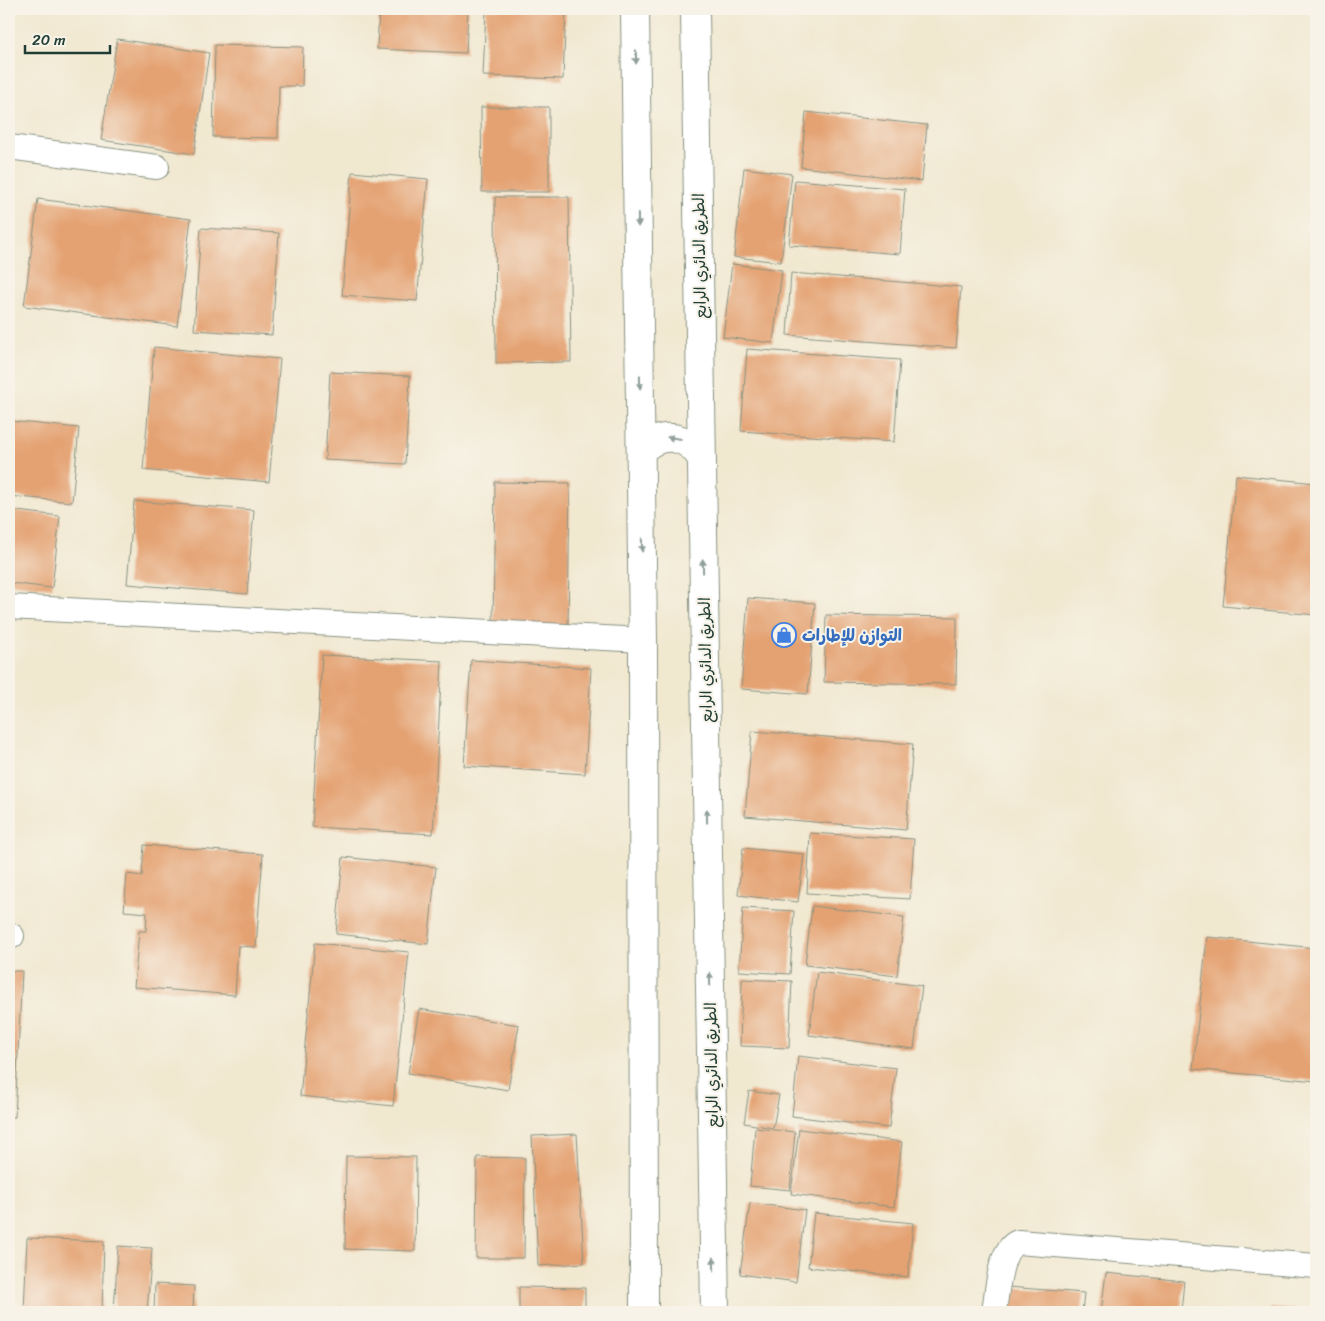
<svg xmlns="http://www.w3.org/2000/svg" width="1325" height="1321" viewBox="0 0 1325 1321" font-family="Sriracha,'Playpen Sans Arabic',sans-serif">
  <rect width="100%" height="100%" fill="#f7f3e8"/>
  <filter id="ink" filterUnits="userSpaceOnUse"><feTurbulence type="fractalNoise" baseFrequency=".02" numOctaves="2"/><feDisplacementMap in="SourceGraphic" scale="10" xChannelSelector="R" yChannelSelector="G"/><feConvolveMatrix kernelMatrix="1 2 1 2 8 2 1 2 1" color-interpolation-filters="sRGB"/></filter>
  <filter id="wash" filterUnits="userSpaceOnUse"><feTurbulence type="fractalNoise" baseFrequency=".0096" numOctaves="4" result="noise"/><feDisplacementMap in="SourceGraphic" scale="20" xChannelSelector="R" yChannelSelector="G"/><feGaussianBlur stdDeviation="1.12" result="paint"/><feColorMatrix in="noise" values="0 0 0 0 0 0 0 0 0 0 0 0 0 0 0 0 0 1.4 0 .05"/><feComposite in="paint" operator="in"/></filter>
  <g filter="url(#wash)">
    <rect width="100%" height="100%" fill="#f1e8d0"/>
    <g id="blocks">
      <!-- building -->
      <path fill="#e4a171" d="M379 9H468L466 53 377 49Z
        M486 9H566L563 79 483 76Z
        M117 39 209 53 194 154 101 140Z
        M215 45 303 47 302 86H279L278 138 213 137Z
        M481 107H549V192H482Z
        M806 112 927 125 922 181 801 167Z
        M744 168 792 174 781 262 734 257Z
        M352 172 428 179 417 301 342 295Z
        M795 180 905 189 900 254 789 245Z
        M495 197H569L571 362 496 363Z
        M38 199 191 219 177 326 24 306Z
        M201 228 279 233 272 335 194 330Z
        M732 264 782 270 773 343 723 337Z
        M791 273 961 287 956 348 787 335Z
        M154 347 280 359 269 482 143 470Z
        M747 349 900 360 894 442 741 431Z
        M330 372 410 376 405 464 325 460Z
        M9 421 79 428 72 502 9 496Z
        M1236 475 1316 483V615L1223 606Z
        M495 482 570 483 568 627 493 626Z
        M134 501 254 510 247 594 127 584Z
        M9 510 60 516 52 588 9 583Z
        M748 598 815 603 808 694 741 689Z
        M826 615 957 617 956 684 824 682Z
        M322 655 442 661 433 834 312 827Z
        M471 660 591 668 585 774 464 766Z
        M752 731 913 744 906 830 745 816Z
        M810 833 914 839 910 899 807 893Z
        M144 845 263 854 256 947 238 946 235 995 134 987 139 931H146L147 913 124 911 127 874 142 876Z
        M743 848 804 854 798 902 738 895Z
        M343 857 436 867 428 944 336 934Z
        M812 906 904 917 897 976 805 965Z
        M743 908 794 911 790 974 739 971Z
        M1207 937 1316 948V1081L1193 1069Z
        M315 943 409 952 393 1106 300 1096Z
        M9 971H22L15 1117H9Z
        M817 972 922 986 914 1049 809 1035Z
        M742 979 792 981 789 1048 740 1046Z
        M419 1009 519 1025 508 1090 408 1073Z
        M798 1056 896 1068 889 1128 792 1116Z
        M749 1091 779 1095 773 1128 744 1123Z
        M755 1128 795 1132 790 1190 750 1186Z
        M799 1129 902 1142 894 1207 791 1194Z
        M577 1134 584 1263 538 1266 532 1136Z
        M346 1156 416 1157 415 1251 345 1249Z
        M477 1157 525 1158 524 1258H476Z
        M750 1203 805 1210 796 1282 740 1274Z
        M814 1213 913 1223 908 1277 808 1267Z
        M27 1238 104 1241 102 1312H24Z
        M118 1246 152 1248 147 1312H114Z
        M1106 1273 1184 1281 1181 1312H1101Z
        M155 1284 194 1286 193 1312H154Z
        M519 1287 585 1288V1312H519Z
        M1008 1287 1084 1293 1082 1312H1006Z
        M338 1308 362 1311V1312H338Z
        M1271 1308 1311 1311V1312H1271Z"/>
    </g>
  </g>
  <g filter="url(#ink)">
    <use href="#blocks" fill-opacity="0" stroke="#889282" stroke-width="1"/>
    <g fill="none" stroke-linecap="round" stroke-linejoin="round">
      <defs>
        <path id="street" d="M9 147 157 167
          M9 607 643 640
          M9 936H12
          M994 1312C997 1293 999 1249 1018 1242L1316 1266"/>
        <path id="primary" d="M635 9 643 640 644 1312
          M695 9 715 1312
          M641 451C661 431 687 434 702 459"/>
      </defs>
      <!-- street casing -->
      <use href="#street" stroke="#889282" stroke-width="26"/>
      <!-- primary casing -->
      <use href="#primary" stroke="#889282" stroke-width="30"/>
      <!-- street -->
      <use href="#street" stroke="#fff" stroke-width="24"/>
      <!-- primary -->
      <use href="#primary" stroke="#fff" stroke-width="28"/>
    </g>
    <!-- one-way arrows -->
    <defs><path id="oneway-solid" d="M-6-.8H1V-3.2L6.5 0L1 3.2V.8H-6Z" transform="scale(1.25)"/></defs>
    <g fill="#8f9e9a">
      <use href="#oneway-solid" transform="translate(636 57) rotate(89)"/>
      <use href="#oneway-solid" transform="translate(638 220) rotate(89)"/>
      <use href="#oneway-solid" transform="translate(640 382) rotate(89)"/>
      <use href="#oneway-solid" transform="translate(674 438) rotate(-173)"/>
      <use href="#oneway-solid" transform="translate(642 545) rotate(89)"/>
      <use href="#oneway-solid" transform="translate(703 566) rotate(-91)"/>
      <use href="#oneway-solid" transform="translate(707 816) rotate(-91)"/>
      <use href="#oneway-solid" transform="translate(710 979) rotate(-91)"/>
      <use href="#oneway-solid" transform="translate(714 1264) rotate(-91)"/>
    </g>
  </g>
  <!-- icons -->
  <defs>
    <symbol id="shop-ring" viewBox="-11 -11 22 22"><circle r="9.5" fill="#f7f3e8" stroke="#3f7fe0" stroke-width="1.5"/><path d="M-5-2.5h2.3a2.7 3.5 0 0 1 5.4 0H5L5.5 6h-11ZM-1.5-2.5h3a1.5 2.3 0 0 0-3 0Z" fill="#3f7fe0"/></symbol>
  </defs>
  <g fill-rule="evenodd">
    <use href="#shop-ring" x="770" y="621" width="28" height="28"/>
  </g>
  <g text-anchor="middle" stroke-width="4" stroke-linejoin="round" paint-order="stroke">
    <!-- street labels -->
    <g font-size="16" fill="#1f3d34" stroke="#f7f3e8">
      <text transform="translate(699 256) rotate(-91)" y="6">الطريق الدائري الرابع</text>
      <text transform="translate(705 660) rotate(-91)" y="6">الطريق الدائري الرابع</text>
      <text transform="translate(711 1065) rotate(-91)" y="6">الطريق الدائري الرابع</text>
    </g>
    <!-- shop labels -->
    <g font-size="16" font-weight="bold" fill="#366cbe" stroke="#f7f3e8" text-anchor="start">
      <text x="802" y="641">التوازن للإطارات</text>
    </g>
  </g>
  <!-- margin -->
  <rect width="1325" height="1321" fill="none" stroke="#f7f3e8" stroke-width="30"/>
  <!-- scale -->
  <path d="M25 45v8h85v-8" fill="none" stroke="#1f3d34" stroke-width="2.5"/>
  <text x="32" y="45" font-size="15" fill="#1f3d34" stroke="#f7f3e8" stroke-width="4" paint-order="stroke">20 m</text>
</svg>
